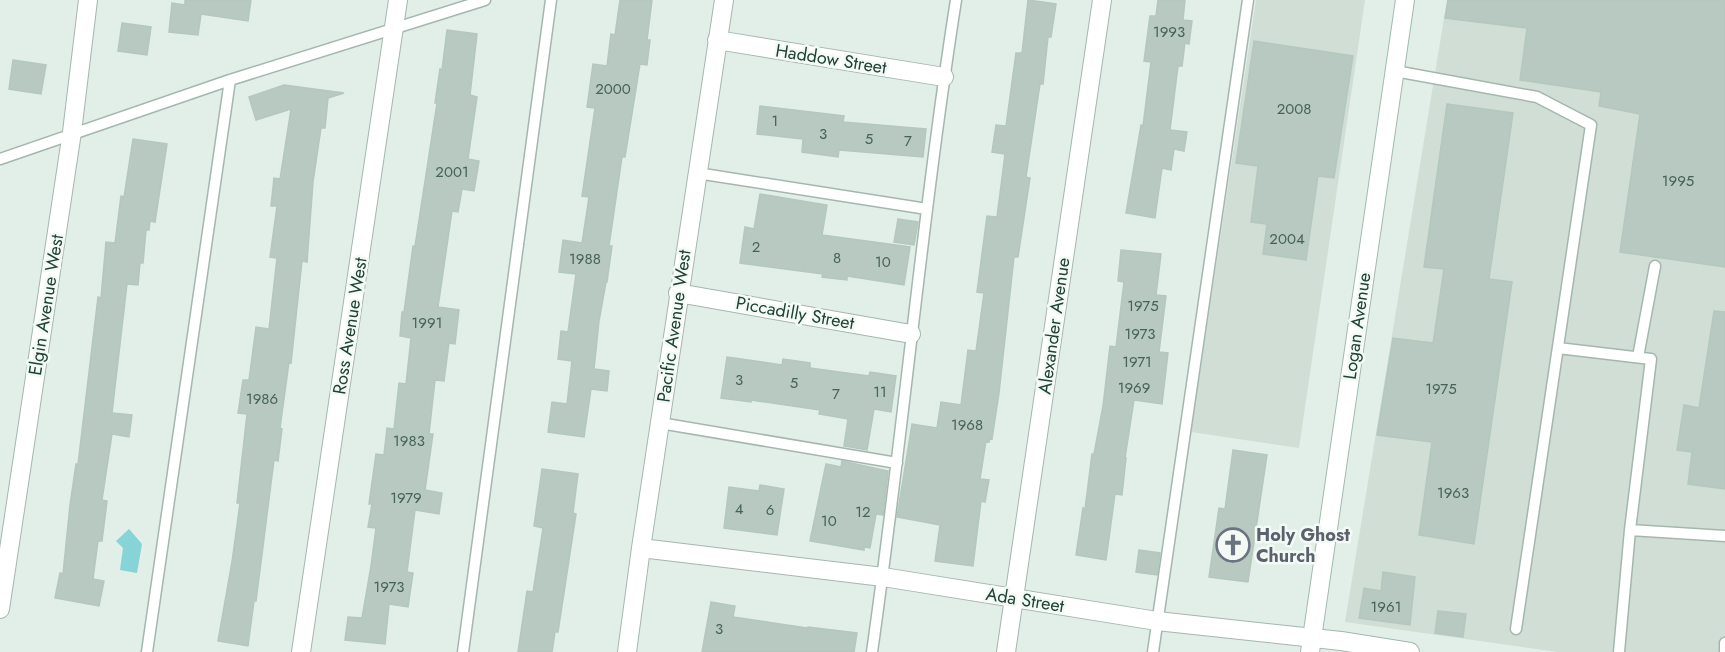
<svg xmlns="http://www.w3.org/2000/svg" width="1725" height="652" viewBox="0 0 1725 652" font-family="Jost,sans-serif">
  <rect width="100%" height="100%" fill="#e2eee8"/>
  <!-- built -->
  <path fill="#d0ded6" d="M1256 0H1365L1299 448 1191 432Z
    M1447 0H1725V652H1557L1345 622Z"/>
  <!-- water -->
  <path fill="#86d3d8" d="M129 529 142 544 137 573 120 570 123 548 116 541Z"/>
  <!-- building -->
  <path fill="#b7c9c0" stroke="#b4c8be" stroke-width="1.5" d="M185 0H251L248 21 201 14 198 35 169 32 172 3 185 5Z
    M620 0H652L647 40H650L647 65 640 64 625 157H622L609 246H612L607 282H606L599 321 594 369 609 371 607 391 591 389 584 437 548 432 552 402 567 404 572 361 558 359 561 331 568 332 576 274 559 272 563 240 582 243 589 197 582 196 595 108 587 107 593 64 607 66 611 34 615 35Z
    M1028 0 1056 4 1051 37H1048L1043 84H1040L1026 177 1030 178 1018 257H1014L999 393 992 439 990 438 989 442 986 441 980 479 989 480 985 502 981 501 973 566 935 561 940 525 897 517 912 424 937 428 941 402 961 405 968 350 976 351 984 293 977 292 987 216 997 217 1005 154 992 152 996 125 1006 126 1016 53H1022Z
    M1158 0H1185L1183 20 1192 21 1189 44 1185 43 1182 66H1178L1170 130 1187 132 1184 151 1174 149 1171 170 1162 168 1155 218 1126 213 1141 125 1143 126 1151 62 1144 61 1150 16H1156Z
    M1448 0H1725V267L1620 252 1640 114 1599 106 1601 92 1520 80 1527 28 1445 18Z
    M122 23 151 27 147 55 118 51Z
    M447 30 477 34 470 95 477 97 468 159 479 161 474 191 462 189 458 212 452 211 438 307 459 310 455 344 449 343 444 381 435 380 429 434H433L425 490 442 493 439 514 415 510 407 572 413 573 408 607 389 604 385 644 345 640 348 617 362 618 371 566 376 528 368 527 372 504H369L376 454 384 455 387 428 394 429 399 383 406 384 411 338 400 336 402 312H404L413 246H415L437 103H435L440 69 442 70Z
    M1254 41 1353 56 1334 178 1318 176 1306 260 1263 254 1267 224 1251 222 1258 166 1236 163Z
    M13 60 46 65 41 94 9 89Z
    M284 85 344 93 328 98 325 128H321L313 182 307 262 302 261 291 363 289 362 280 428 282 429 278 461 274 460 256 601H254L248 646 218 641 232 562 240 503H237L247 414 238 413 243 380H249L256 327 269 329 277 258 270 257 277 206H271L274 178 280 179 291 109 256 120 249 97Z
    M1447 104 1513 113 1489 279 1512 282 1474 544 1419 535 1432 442 1377 435 1393 338 1433 343 1444 269 1424 267Z
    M760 106 844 116 843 122 926 129 923 157 839 150 838 157 802 152 803 139 757 134Z
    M133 139 167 144 155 222 150 221 149 230H146L143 263H140L138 285 127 284 112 413 132 415 129 437 112 434 102 500 107 501 102 541H98L93 579 104 581 99 606 55 598 60 573 63 574 70 505 76 464H78L98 297 101 298 106 242 115 243 121 196 124 197Z
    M760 194 827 205 822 235 910 247 904 285 847 276V280L822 277 823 274 740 263 745 227 754 229Z
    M898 219 918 222 914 245 894 242Z
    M1121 250 1161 254 1156 295 1166 296 1159 352 1168 353 1162 404 1134 400 1125 458H1126L1122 495 1115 494 1106 560 1076 555 1083 508 1085 509 1092 454H1094L1103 406 1110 346 1116 347 1124 282 1118 281Z
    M1714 311 1725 312V489L1688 484 1692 452 1677 450 1684 405 1699 408Z
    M727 357 782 365 783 359 810 363V368L869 376 870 372 896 376 891 412 874 409 867 450 844 446 848 419 819 414 820 410 751 400V402L721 398Z
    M1233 450 1267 455 1248 582 1209 577 1219 508 1225 509Z
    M842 461 888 471 883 515 876 514 870 548 864 547V550L810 541 826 464 841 467Z
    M542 469 578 474 573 513 576 514 558 632H555L552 652H518L527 591 533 592 543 528 534 526Z
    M760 485 784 489 777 535 724 528 729 487 759 491Z
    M1139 550 1160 553 1157 575 1136 572Z
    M1383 572 1415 577 1410 625 1359 618 1364 588 1381 591Z
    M711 602 735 606 733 617 807 628 808 627 857 633 854 652H702Z
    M1438 611 1466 614 1463 637 1435 633Z"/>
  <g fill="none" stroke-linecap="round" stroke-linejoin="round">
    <defs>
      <path id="lane" d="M1395 71 1537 97 1591 125 1516 629
        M0 159 230 80 485 0
        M697 173 927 209
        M1558 348 1651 359 1630 530
        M1638 357 1655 266
        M660 423 897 463
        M1725 643V651
        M147 652 230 80
        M463 652 551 0
        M872 652C903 435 922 217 956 0
        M1153 652 1248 0
        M1619 652 1630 530 1725 536"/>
      <path id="street" d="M717 40 944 77
        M678 293 911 334
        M641 548 883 577 1157 621 1341 641 1410 652
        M0 609 72 132 88 0
        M301 652 398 0
        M627 652 641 548 724 0
        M1006 652 1102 0"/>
      <path id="secondary" d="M1310 652 1405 0"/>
    </defs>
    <!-- lane casing -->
    <use href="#lane" stroke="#a4b7af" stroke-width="13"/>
    <!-- street casing -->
    <use href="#street" stroke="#a4b7af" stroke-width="20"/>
    <!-- secondary casing -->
    <use href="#secondary" stroke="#a0bbae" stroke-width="20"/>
    <!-- lane -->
    <use href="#lane" stroke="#fff" stroke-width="10"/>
    <!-- street -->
    <use href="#street" stroke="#fff" stroke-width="18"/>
    <!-- secondary -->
    <use href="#secondary" stroke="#fff" stroke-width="18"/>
  </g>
  <!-- icons -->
  <defs>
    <symbol id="church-ring" viewBox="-11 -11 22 22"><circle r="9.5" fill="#f3faf6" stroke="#6b7280" stroke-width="1.5"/><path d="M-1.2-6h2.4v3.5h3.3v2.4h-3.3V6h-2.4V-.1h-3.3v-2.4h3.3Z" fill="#6b7280"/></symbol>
  </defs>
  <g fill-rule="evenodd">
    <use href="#church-ring" x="1214" y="526" width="38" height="38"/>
  </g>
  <g text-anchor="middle" stroke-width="5" stroke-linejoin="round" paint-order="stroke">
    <!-- number labels -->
    <g font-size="15" fill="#466358">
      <text x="1169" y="37">1993</text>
      <text x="613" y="94">2000</text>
      <text x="1294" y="114">2008</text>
      <text x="775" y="126">1</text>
      <text x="823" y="139">3</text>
      <text x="869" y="144">5</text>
      <text x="908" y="146">7</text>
      <text x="452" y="177">2001</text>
      <text x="1678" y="186">1995</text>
      <text x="1287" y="244">2004</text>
      <text x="756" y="252">2</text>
      <text x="837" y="263">8</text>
      <text x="585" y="264">1988</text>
      <text x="883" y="267">10</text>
      <text x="1143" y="311">1975</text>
      <text x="427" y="328">1991</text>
      <text x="1140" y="339">1973</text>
      <text x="1137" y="367">1971</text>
      <text x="739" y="385">3</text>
      <text x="794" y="388">5</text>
      <text x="1134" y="393">1969</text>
      <text x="1441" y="394">1975</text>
      <text x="880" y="397">11</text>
      <text x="836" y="399">7</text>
      <text x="262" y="404">1986</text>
      <text x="967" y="430">1968</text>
      <text x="409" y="446">1983</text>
      <text x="1453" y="498">1963</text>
      <text x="406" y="503">1979</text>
      <text x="739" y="514">4</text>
      <text x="770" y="515">6</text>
      <text x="863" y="517">12</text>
      <text x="829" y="526">10</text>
      <text x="389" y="592">1973</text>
      <text x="1386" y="612">1961</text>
      <text x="719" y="634">3</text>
    </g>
    <!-- street labels -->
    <g font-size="18" fill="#204135" stroke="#f3faf6">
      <text transform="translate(831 59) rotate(9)" y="6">Haddow Street</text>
      <text transform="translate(46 305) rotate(-81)" y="6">Elgin Avenue West</text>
      <text transform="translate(795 313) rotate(10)" y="6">Piccadilly Street</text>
      <text transform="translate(350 326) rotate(-81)" y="6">Ross Avenue West</text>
      <text transform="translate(674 326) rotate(-82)" y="6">Pacific Avenue West</text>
      <text transform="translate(1054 326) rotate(-82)" y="6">Alexander Avenue</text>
      <text transform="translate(1357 326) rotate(-82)" y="6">Logan Avenue</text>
      <text transform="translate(1025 600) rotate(9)" y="6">Ada Street</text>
    </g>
    <!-- worship labels -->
    <g font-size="18" font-weight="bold" fill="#5b616d" stroke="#f3faf6" text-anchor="start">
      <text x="1256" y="541">Holy Ghost<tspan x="1256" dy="21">Church</tspan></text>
    </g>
  </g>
</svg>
